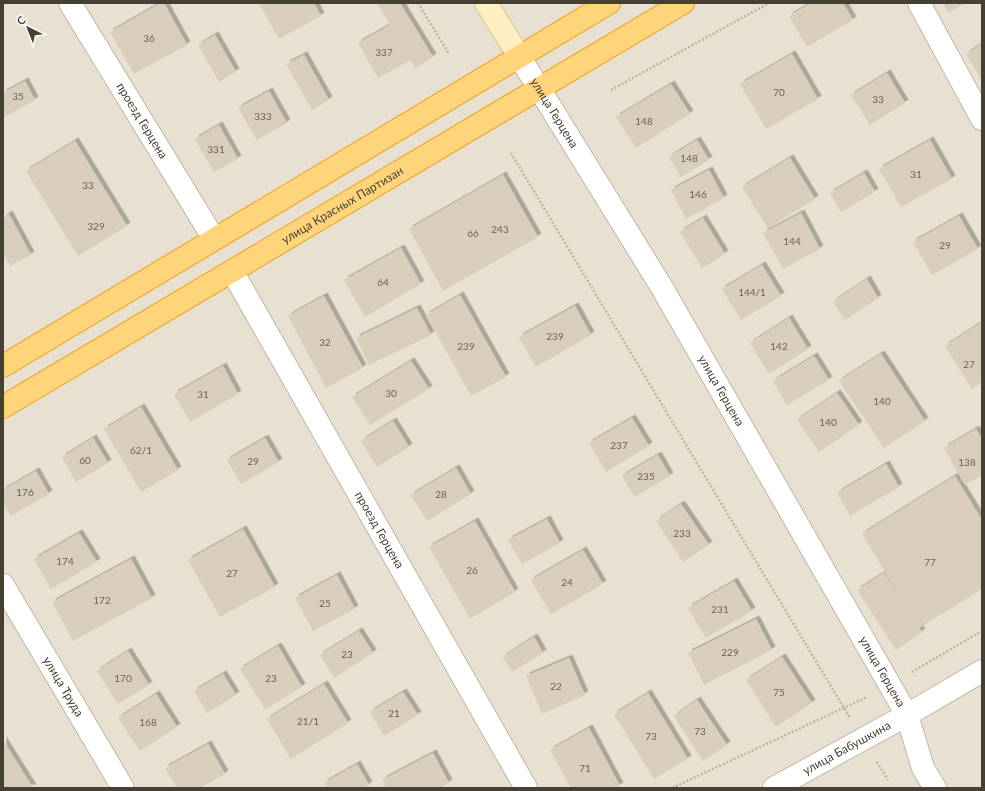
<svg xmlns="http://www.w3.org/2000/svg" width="985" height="791" viewBox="0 0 985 791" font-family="Lato,sans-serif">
  <defs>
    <filter id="shadow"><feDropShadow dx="3.5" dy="-3.5" stdDeviation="0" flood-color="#0004"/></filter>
  </defs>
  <rect width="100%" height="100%" fill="#f4efe4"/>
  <!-- residential -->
  <path fill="#e8e1d1" d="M3 3H982V788H3Z"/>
  <!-- building -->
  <path fill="#d9cdbb" filter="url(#shadow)" d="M161 3H164L187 45 134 74 110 32Z
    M263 3H314L321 16 279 39 260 5Z
    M377 3H400L433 57 415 68 411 60 378 78 358 43 390 25Z
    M811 3H843L853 20 807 47 789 16Z
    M943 3H965L948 13Z
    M215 35 236 72 219 82 198 45Z
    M982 44V81L966 54Z
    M792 54 818 99 766 129 740 84Z
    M304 55 329 100 312 110 286 64Z
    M887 73 905 103 870 125 851 95Z
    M25 81 35 100 3 118V93Z
    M671 84 690 114 636 148 616 117Z
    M269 91 287 123 257 140 238 108Z
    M219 125 238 159 214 172 195 139Z
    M697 140 709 160 681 177 669 157Z
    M930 140 952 179 901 207 879 169Z
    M75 141 127 226 78 256 26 171Z
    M790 158 815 199 768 228 742 187Z
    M709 170 724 198 686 219 671 190Z
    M864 173 875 192 841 212 830 193Z
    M503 175 538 237 443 291 409 229Z
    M801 213 820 249 783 269 763 233Z
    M9 214 31 255 10 266 3 254V218Z
    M959 216 978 249 932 275 913 242Z
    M703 218 725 254 702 268 680 232Z
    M401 248 421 284 365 317 344 280Z
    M762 265 781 296 741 320 722 289Z
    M867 279 878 298 845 320 833 302Z
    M460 295 506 377 471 396 426 315Z
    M324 296 363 368 326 388 288 316Z
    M575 306 591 335 536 367 519 337Z
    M417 308 431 335 369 365 356 338Z
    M789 318 808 349 769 374 750 343Z
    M982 322V382L972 389 945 346Z
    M881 354 925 421 884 448 839 381Z
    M814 356 829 380 787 405 773 381Z
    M411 361 429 389 370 425 352 397Z
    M223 366 238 394 190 422 174 394Z
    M837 393 859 425 819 452 797 420Z
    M141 407 178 470 141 492 104 429Z
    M632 418 649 446 606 472 589 443Z
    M393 421 409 447 377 467 361 441Z
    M976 429 982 439V475L965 485 944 448Z
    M93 438 108 463 76 482 62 457Z
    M265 438 279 462 241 484 227 460Z
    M658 455 670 476 634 497 622 476Z
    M886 464 899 487 850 516 837 493Z
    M456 468 471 494 427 521 411 495Z
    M36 471 49 494 11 516 3 502V490Z
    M955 476 982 520V589L919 628 922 632 896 650 857 590 884 573 902 600 862 534Z
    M681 504 709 545 683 562 656 521Z
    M547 519 560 543 522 564 508 540Z
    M475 521 515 592 470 619 429 547Z
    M243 529 275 587 220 617 188 560Z
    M79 533 97 562 51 589 34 559Z
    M583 550 603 584 551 614 531 580Z
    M131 559 152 598 73 641 52 602Z
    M337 575 355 609 313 631 295 598Z
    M734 581 752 611 706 638 688 608Z
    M756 619 772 650 704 685 688 653Z
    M359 631 373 653 334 678 320 655Z
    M534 637 543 653 512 672 503 657Z
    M278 646 302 687 265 709 240 669Z
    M128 651 149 685 118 704 97 671Z
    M782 657 812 703 776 727 746 680Z
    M569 658 585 695 542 714 526 676Z
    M223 674 236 695 207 713 194 691Z
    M324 684 348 723 291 759 267 719Z
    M403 692 418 715 384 736 370 712Z
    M648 693 688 759 654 779 614 714Z
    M156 694 177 727 140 751 118 718Z
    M697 700 727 745 703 761 674 716Z
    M589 728 620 786 616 788H571L550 750Z
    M3 740 33 788H3Z
    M208 744 225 774 200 788H177L165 768Z
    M433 753 449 783 440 788H386L382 780Z
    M357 764 369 785 364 788H327L324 783Z"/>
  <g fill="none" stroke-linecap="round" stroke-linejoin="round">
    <defs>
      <g id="minor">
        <path id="s1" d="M70 3 214 239"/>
        <path d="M919 3 982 119"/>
        <path id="s2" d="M232 271 526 788"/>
        <path id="s3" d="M3 585 123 788"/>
      </g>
      <g id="tertiary">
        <path id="s4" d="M519 56 661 286 907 715 923 768 935 788"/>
        <path id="s5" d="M774 788 907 715 982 671"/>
      </g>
      <path id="secondary" d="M486 3 519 56"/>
      <g id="trunk">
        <path d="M3 366 609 3"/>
        <path id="s6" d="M3 407 683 3"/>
      </g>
    </defs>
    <!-- minor casing -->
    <use href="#minor" stroke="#c0b7a6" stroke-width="24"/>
    <!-- tertiary casing -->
    <use href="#tertiary" stroke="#c0b7a6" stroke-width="24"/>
    <!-- secondary casing -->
    <use href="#secondary" stroke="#d8c48f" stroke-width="24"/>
    <!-- trunk casing -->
    <use href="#trunk" stroke="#eda125" stroke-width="24"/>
    <!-- path -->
    <path stroke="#c3b395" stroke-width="2.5" stroke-dasharray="2 2" stroke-linecap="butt" d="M418 3 448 52
      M611 90 769 3
      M511 153 850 718
      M912 672 982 631
      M877 762 888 780
      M672 788 867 697"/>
    <!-- minor -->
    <use href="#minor" stroke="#fff" stroke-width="22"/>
    <!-- tertiary -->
    <use href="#tertiary" stroke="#fff" stroke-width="22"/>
    <!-- secondary -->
    <use href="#secondary" stroke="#fff0c3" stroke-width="22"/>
    <!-- trunk -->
    <use href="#trunk" stroke="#ffd47b" stroke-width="22"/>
  </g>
  <g text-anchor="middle" stroke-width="3" stroke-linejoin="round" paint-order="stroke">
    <!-- number labels -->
    <g font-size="10" fill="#6b6255">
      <text x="149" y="42">36</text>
      <text x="384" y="56">337</text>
      <text x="779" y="96">70</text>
      <text x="18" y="100">35</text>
      <text x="878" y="103">33</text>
      <text x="263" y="120">333</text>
      <text x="644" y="125">148</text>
      <text x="216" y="153">331</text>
      <text x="689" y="162">148</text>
      <text x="916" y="178">31</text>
      <text x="88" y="189">33</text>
      <text x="698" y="198">146</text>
      <text x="96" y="230">329</text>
      <text x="500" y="233">243</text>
      <text x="473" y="237">66</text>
      <text x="792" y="245">144</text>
      <text x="945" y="249">29</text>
      <text x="383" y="286">64</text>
      <text x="752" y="296">144/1</text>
      <text x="555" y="340">239</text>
      <text x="325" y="346">32</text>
      <text x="466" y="350">239</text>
      <text x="779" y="350">142</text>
      <text x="969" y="368">27</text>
      <text x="391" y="397">30</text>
      <text x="203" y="398">31</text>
      <text x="882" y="405">140</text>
      <text x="828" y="426">140</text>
      <text x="619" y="449">237</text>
      <text x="141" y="454">62/1</text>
      <text x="85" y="464">60</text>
      <text x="253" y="465">29</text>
      <text x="967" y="466">138</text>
      <text x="646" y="480">235</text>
      <text x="25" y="496">176</text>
      <text x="441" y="498">28</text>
      <text x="682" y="537">233</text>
      <text x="65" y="565">174</text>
      <text x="930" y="566">77</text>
      <text x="472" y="574">26</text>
      <text x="232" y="577">27</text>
      <text x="567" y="586">24</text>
      <text x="102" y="604">172</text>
      <text x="325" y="607">25</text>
      <text x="720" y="613">231</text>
      <text x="730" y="656">229</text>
      <text x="347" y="658">23</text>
      <text x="123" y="682">170</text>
      <text x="271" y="682">23</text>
      <text x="556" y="690">22</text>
      <text x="779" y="696">75</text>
      <text x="394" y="717">21</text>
      <text x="308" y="725">21/1</text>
      <text x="148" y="726">168</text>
      <text x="700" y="735">73</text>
      <text x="651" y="740">73</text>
      <text x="585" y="772">71</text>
    </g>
    <!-- street labels -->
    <g font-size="12" fill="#463f33" stroke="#fff">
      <text dy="4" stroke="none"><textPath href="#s4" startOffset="67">улица Герцена</textPath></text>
      <text dy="4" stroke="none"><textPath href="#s1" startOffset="138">проезд Герцена</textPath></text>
      <text dy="4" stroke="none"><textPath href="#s6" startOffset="395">улица Красных Партизан</textPath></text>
      <text dy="4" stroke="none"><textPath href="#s4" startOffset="391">улица Герцена</textPath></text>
      <text dy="4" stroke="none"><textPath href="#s2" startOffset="298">проезд Герцена</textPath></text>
      <text dy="4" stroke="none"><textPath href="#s4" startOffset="715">улица Герцена</textPath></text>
      <text dy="4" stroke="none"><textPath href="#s3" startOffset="118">улица Труда</textPath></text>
      <text dy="4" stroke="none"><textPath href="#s5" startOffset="83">улица Бабушкина</textPath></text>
    </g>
  </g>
  <!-- border -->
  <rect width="985" height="791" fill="none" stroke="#463f33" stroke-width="8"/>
  <!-- north arrow -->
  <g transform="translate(28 28) rotate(317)" stroke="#ffffff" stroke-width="3" paint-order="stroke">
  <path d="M0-3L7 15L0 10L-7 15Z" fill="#463f33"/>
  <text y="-6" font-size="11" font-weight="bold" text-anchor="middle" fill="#463f33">С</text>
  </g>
</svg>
